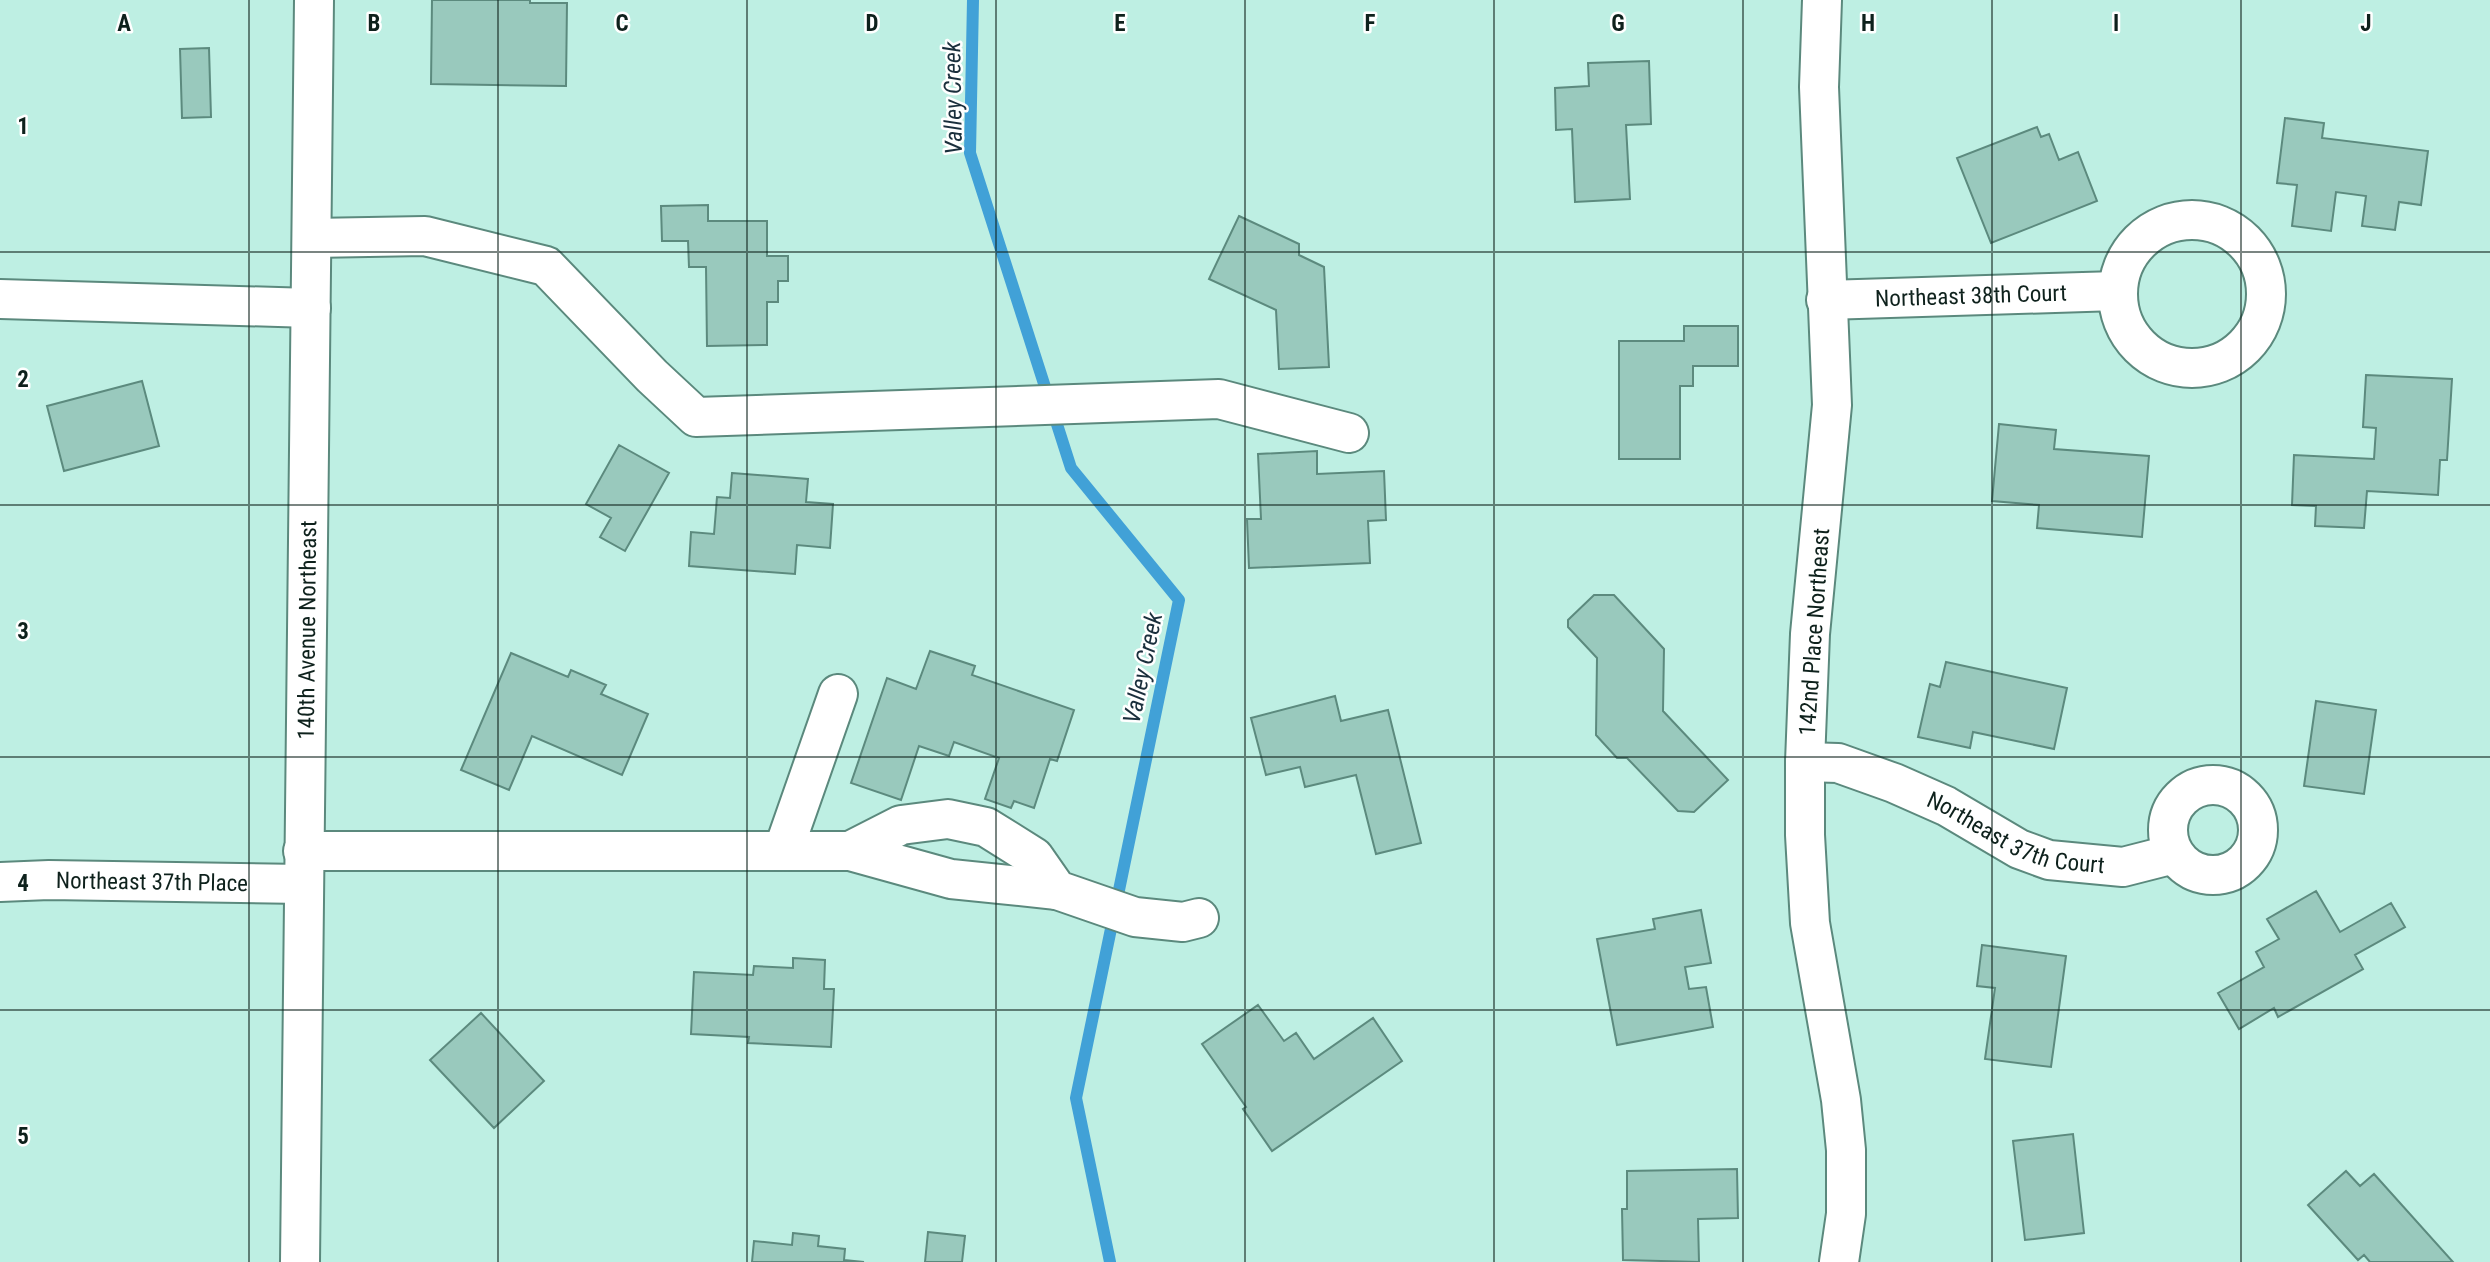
<svg xmlns="http://www.w3.org/2000/svg" width="2490" height="1262" viewBox="0 0 2490 1262" font-family="'Roboto Condensed',sans-serif">
  <rect width="100%" height="100%" fill="#beefe3"/>
  <g fill="none" stroke-linecap="round" stroke-linejoin="round">
    <!-- stream -->
    <path stroke="#41a1d7" stroke-width="12" d="M973 0 970 153 1071 468 1179 600 1076 1098 1110 1262"/>
  </g>
  <!-- building -->
  <path fill="#99c9bd" stroke="#5c8a7e" stroke-width="2" d="M432 0H530V3H567L566 86 431 84Z
    M209 48 211 117 182 118 180 49Z
    M1649 61 1651 124 1626 125 1630 199 1575 202 1572 129 1556 130 1555 88 1589 86 1588 63Z
    M2285 118 2324 123 2322 138 2428 151 2421 205 2399 202 2395 230 2362 226 2366 196 2336 192 2331 231 2292 226 2297 185 2277 183Z
    M2037 127 2041 137 2049 134 2059 160 2078 152 2097 201 1991 243 1957 158Z
    M708 205V221H767V256H788V281H778V302H767V345L707 346 706 267H689L688 241H662L661 206Z
    M1239 216 1299 244V255L1324 267 1329 367 1279 369 1276 310 1209 279Z
    M1684 326H1738V366H1693V386H1680V459H1619V341H1684Z
    M2366 375 2452 379 2447 460H2440L2438 495 2367 491 2364 528 2315 526 2316 506 2292 505 2294 455 2374 459 2376 428 2363 427Z
    M142 381 159 446 64 471 47 406Z
    M1999 424 2056 430 2054 449 2149 456 2142 537 2037 528 2039 505 1992 501Z
    M619 445 669 473 625 551 600 537 611 518 586 504Z
    M1317 451V474L1384 471 1386 520 1368 521 1370 563 1249 568 1247 519H1261L1258 454Z
    M732 473 808 479 806 502 833 504 830 548 797 545 795 574 689 566 691 532 714 534 717 497 730 498Z
    M1594 595H1614L1664 649 1663 711 1728 780 1694 812 1678 811 1627 758H1617L1596 735 1597 658 1568 627V620Z
    M930 651 975 666 972 675 1074 710 1057 761 1050 759 1034 808 1014 801 1011 808 985 799 999 758 954 742 949 756 919 746 901 800 851 783 887 678 916 689Z
    M511 653 568 677 571 670 606 685 601 694 648 714 622 775 532 736 509 790 461 770Z
    M1946 662 2067 688 2054 749 1973 732 1970 748 1918 737 1930 684 1940 687Z
    M1335 696 1341 721 1388 710 1421 843 1376 854 1356 775 1305 787 1300 767 1266 775 1251 718Z
    M2316 701 2376 710 2364 794 2304 786Z
    M2316 891 2340 932 2391 903 2405 927 2355 955 2363 969 2278 1017 2274 1008 2239 1029 2218 993 2264 967 2256 952 2279 939 2267 919Z
    M1701 910 1711 963 1685 967 1689 989 1706 987 1713 1027 1617 1045 1597 939 1655 929 1653 919Z
    M1982 945 2066 956 2051 1067 1985 1059 1995 988 1977 986Z
    M793 958 825 960 824 989H834L831 1047 748 1043 749 1037 691 1034 694 972 753 975 754 966 793 968Z
    M1258 1005 1284 1041 1296 1033 1314 1059 1373 1018 1402 1061 1272 1151 1243 1109 1246 1107 1202 1044Z
    M481 1013 544 1081 494 1128 430 1060Z
    M2073 1134 2084 1233 2025 1240 2013 1141Z
    M1737 1169 1738 1218 1698 1219 1699 1262 1623 1260 1622 1209H1627V1171Z
    M2346 1171 2360 1186 2374 1174 2453 1262H2370L2364 1255 2358 1260 2308 1205Z
    M928 1232 965 1236 962 1262H925Z
    M793 1233 819 1236 818 1246 845 1249 844 1260 864 1262H752L754 1241 792 1245Z"/>
  <g fill="none" stroke-linecap="round" stroke-linejoin="round">
    <defs>
      <g id="minor">
        <path d="M1822 0 1819 87 1832 405 1810 634 1805 762V835L1810 923 1841 1100 1846 1150V1214L1839 1262"/>
        <circle cx="2192" cy="294" r="74"/>
        <path d="M312 238 425 236 546 266 652 376 696 417 1219 399 1349 433"/>
        <path d="M0 299 311 308"/>
        <path id="s1" d="M1826 300 2117 291"/>
        <path id="s2" d="M1805 762 1838 763 1894 783 1946 806 2019 849 2049 860 2123 867 2174 854"/>
        <circle cx="2213" cy="830" r="45"/>
        <path d="M303 851H850L901 825 948 819 986 827 1034 857 1057 890 1135 917 1183 922 1199 918"/>
        <path d="M783 851 838 694"/>
        <path d="M850 851 951 879 1057 890"/>
        <path id="s3" d="M0 882 49 880 303 884"/>
        <path id="s4" d="M300 1262 314 0"/>
      </g>
    </defs>
    <!-- minor casing -->
    <use href="#minor" stroke="#5b897d" stroke-width="42"/>
    <!-- minor -->
    <use href="#minor" stroke="#fff" stroke-width="38"/>
  </g>
  <!-- grid -->
  <path fill="none" stroke="#0e211c" stroke-width="2" stroke-opacity="0.55" d="M249 0V1262M498 0V1262M747 0V1262M996 0V1262M1245 0V1262M1494 0V1262M1743 0V1262M1992 0V1262M2241 0V1262M0 252H2490M0 505H2490M0 757H2490M0 1010H2490"/>
  <g text-anchor="middle" stroke-width="5" stroke-linejoin="round" paint-order="stroke">
    <!-- street labels -->
    <g font-size="23" fill="#0e211c" stroke="#fff">
      <text dy="8" stroke="none"><textPath href="#s1" startOffset="145">Northeast 38th Court</textPath></text>
      <text dy="8" stroke="none"><textPath href="#s4" startOffset="632">140th Avenue Northeast</textPath></text>
      <text transform="translate(1814 632) rotate(-86)" y="8">142nd Place Northeast</text>
      <text dy="8" stroke="none"><textPath href="#s2" startOffset="226">Northeast 37th Court</textPath></text>
      <text dy="8" stroke="none"><textPath href="#s3" startOffset="152">Northeast 37th Place</textPath></text>
    </g>
    <!-- water labels -->
    <g font-size="24" font-style="italic" fill="#1a2f3c" stroke="#fff">
      <text transform="translate(953 98) rotate(-91)" y="8">Valley Creek</text>
      <text transform="translate(1143 668) rotate(-78)" y="8">Valley Creek</text>
    </g>
  </g>
  <g font-size="23" text-anchor="middle" font-weight="bold" fill="#0e211c" stroke="#fff" stroke-width="5" stroke-linejoin="round" paint-order="stroke">
    <text x="124" y="31">A</text>
    <text x="374" y="31">B</text>
    <text x="622" y="31">C</text>
    <text x="872" y="31">D</text>
    <text x="1120" y="31">E</text>
    <text x="1370" y="31">F</text>
    <text x="1618" y="31">G</text>
    <text x="1868" y="31">H</text>
    <text x="2116" y="31">I</text>
    <text x="2366" y="31">J</text>
    <text x="23" y="134">1</text>
    <text x="23" y="387">2</text>
    <text x="23" y="639">3</text>
    <text x="23" y="891">4</text>
    <text x="23" y="1144">5</text>
  </g>
</svg>
